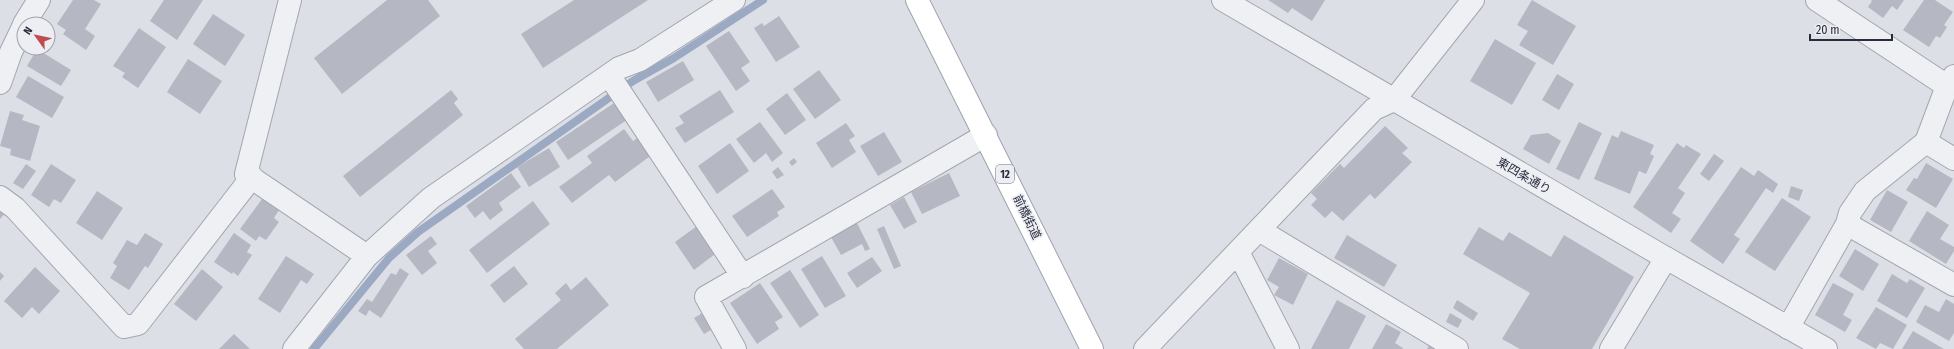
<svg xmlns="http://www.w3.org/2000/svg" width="1954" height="349" viewBox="0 0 1954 349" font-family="'Fira Sans Condensed','Noto Sans JP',sans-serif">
  <rect width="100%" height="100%" fill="#dddfe6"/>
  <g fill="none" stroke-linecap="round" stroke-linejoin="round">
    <!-- stream -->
    <path stroke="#9ba9c3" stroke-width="8" d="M314 349 389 258 418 232 633 81 674 58 763 0"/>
  </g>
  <!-- building -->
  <path fill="#b5b8c2" d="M73 0H94L101 4 85 29 95 36 86 50 63 34 66 30 57 24Z
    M164 0H203L177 40 150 21Z
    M387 0H428L440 16 342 94 314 58Z
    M574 0H648L543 68 521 34Z
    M1268 0H1325L1312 21 1292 8 1288 13Z
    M1532 0 1576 26 1553 65 1519 45 1528 31 1517 25Z
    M1871 0H1904L1897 10 1892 6 1883 18 1868 7 1872 1Z
    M1924 0H1935L1953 12 1944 25 1947 27 1940 38 1936 36 1929 47 1903 30Z
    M213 14 245 35 225 66 193 44Z
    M779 16 800 47 776 62 754 28 762 23 764 26Z
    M139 28 166 47 138 88 122 77 125 73 113 66Z
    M729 31 750 62 741 68 750 81 736 91 706 46Z
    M1495 39 1536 63 1512 105 1470 81Z
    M37 49 71 70 61 86 27 66Z
    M188 59 222 81 200 114 167 92Z
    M683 61 694 80 658 102 646 82Z
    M819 70 841 100 815 119 793 89Z
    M1557 74 1574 84 1559 110 1542 100Z
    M28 76 64 97 52 118 16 97Z
    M451 90 458 99 454 103 463 115 360 197 343 176Z
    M720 90 734 112 685 143 675 128 684 123 679 116Z
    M787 93 806 120 785 135 766 109Z
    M620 99 631 117 568 160 556 142Z
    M10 111 24 115 22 120 40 126 30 161 10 155 11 149 0 146Z
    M760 122 783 153 772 162 766 153 754 163 736 139Z
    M1579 122 1602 133 1579 180 1556 169Z
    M846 123 855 136 849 140 856 152 832 168 816 143Z
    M1385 126 1408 148 1402 153 1412 162 1375 199 1370 194 1343 221 1332 211 1325 218 1311 205 1317 199 1311 193 1340 164 1344 168Z
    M624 129 633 141 640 136 653 154 615 182 609 175 572 203 559 187 592 163 587 156Z
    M1621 131 1654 145 1650 154 1654 156 1646 174 1639 171 1630 194 1594 179 1612 135 1618 138Z
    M884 132 902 162 878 176 860 146Z
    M1548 133 1561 141 1549 164 1523 149 1531 135Z
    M730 143 749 171 717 194 698 166Z
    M1677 143 1684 148 1686 145 1701 154 1678 188 1685 193 1672 213 1681 219 1671 233 1633 207Z
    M549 148 560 167 529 187 517 167Z
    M1714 154 1724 161 1709 181 1700 174Z
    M794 158 797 162 792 166 789 162Z
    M1926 163 1953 179 1936 208 1906 190 1914 178 1917 179Z
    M26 164 36 171 23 189 13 183Z
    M51 164 76 180 61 203 54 199 49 207 31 195Z
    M778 167 784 175 777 179 772 172Z
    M1741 167 1754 176 1758 170 1778 184 1773 193 1766 188 1734 235 1740 239 1723 264 1690 241Z
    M511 173 521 187 499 203 503 210 490 220 483 211 475 218 466 206Z
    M949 173 960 196 922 214 911 192Z
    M1791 186 1803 190 1799 201 1788 197Z
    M772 189 785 207 777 212 779 216 747 237 732 216Z
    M1887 190 1908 202 1891 232 1870 220Z
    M97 191 123 208 102 240 76 223Z
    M904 197 917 222 904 229 890 205Z
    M1782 198 1811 217 1775 271 1745 252Z
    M262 199 279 210 274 218 279 222 266 240 259 236 256 241 240 229Z
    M0 201 9 209 0 219Z
    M533 201 550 224 487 273 469 250Z
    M1927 211 1949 225 1940 239 1954 247V251L1946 264 1909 241Z
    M704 221 723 248 694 270 675 242Z
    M857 223 870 249 865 251 862 244 841 255 831 237Z
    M884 226 901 266 894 269 877 229Z
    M1479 227 1503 241 1509 232 1551 257 1564 235 1634 277 1592 349H1520L1502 339 1530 293 1463 254Z
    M145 233 163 244 148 268 145 266 129 290 110 278 117 266 113 263 127 240 137 245Z
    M234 233 251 245 247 252 252 255 238 276 233 272 232 274 214 262Z
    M1347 235 1397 265 1384 287 1334 258Z
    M431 236 437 244 428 251 437 263 422 275 406 255Z
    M1855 249 1879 264 1863 291 1839 276Z
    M286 256 314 274 307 284 301 280 280 313 258 299Z
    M822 256 846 296 825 308 801 269Z
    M872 257 882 271 857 288 847 273Z
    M1279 258 1308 274 1293 305 1274 295 1279 287 1267 280Z
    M514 266 528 284 504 303 490 285Z
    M35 267 60 291 39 314 32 307 22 318 4 301Z
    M400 268 409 274 381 318 369 310 366 316 358 311 367 299 372 302 391 273 396 275Z
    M202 269 223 287 196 321 174 304Z
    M790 270 819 315 800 328 770 283Z
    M0 272 4 276 0 281Z
    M1892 274 1907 283 1910 279 1925 288 1907 318 1877 301Z
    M586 277 609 305 557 349H524L515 339 561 300 555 293 566 283 571 290Z
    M760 283 783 317 775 322 779 329 757 344 730 303Z
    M1833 283 1854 294 1843 315 1852 320 1845 332 1815 315Z
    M1946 299 1954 304V333L1949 341 1916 322 1925 305 1939 312Z
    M1337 300 1366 316 1349 349H1311Z
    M1457 300 1478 313 1473 321 1453 308Z
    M1876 307 1907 325 1893 349 1880 343 1876 349 1856 338Z
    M709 309 719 325 704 334 694 318Z
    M1450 313 1462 320 1458 328 1446 322Z
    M1386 324 1401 332 1395 343 1403 348 1402 349H1372Z
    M1913 331 1944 349H1902Z
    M234 334 250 349H219Z
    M1430 343 1440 349H1427Z"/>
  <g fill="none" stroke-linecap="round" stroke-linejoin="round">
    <defs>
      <path id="minor" d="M290 0 246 174 367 256
        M1817 0 1947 86
        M24 24 39 0
        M609 75 743 277
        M0 83 11 52 24 25
        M1926 142 1954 159
        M0 197 15 208 124 327 138 324 252 177
        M1847 224 1954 285
        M1259 230 1457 349
        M1238 252 1288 349
        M1788 328 1847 224 1850 213 1865 191 1926 142 1947 86 1954 76
        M294 349 367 256 431 198 619 68 640 60 734 0
        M735 349 706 297 986 135
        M1145 349 1374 109 1394 100 1473 0
        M1611 349 1666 258"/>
      <path id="tertiary" d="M1223 0 1666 258 1826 349"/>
      <path id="primary" d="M917 0 1092 349"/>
    </defs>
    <!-- minor casing -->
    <use href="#minor" stroke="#a3a6af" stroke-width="24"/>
    <!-- tertiary casing -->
    <use href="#tertiary" stroke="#a3a6af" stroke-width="24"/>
    <!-- primary casing -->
    <use href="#primary" stroke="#9ea2b0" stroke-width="24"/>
    <!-- minor -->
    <use href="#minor" stroke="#eff0f4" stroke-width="22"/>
    <!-- tertiary -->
    <use href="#tertiary" stroke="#eff0f4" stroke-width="22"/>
    <!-- primary -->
    <use href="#primary" stroke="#fff" stroke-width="22"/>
  </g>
  <g text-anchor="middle" stroke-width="3.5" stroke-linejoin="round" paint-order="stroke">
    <!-- shield labels -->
    <rect fill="#eceef3" stroke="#636672" stroke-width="1" x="996" y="165" width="18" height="18" rx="3"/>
    <g font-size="11" font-weight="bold" fill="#282c3b">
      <text x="1005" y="178">12</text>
    </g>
    <!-- street labels -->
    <g font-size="12" fill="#282c3b" stroke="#eceef3">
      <text transform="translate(1524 176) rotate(30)" y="4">東四条通り</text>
      <text transform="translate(1027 217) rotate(64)" y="4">前橋街道</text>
    </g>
  </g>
  <!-- north arrow -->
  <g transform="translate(36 36) rotate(303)"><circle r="19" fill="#eceef3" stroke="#9ea0a9"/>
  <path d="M0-3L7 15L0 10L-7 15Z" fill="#c14c4d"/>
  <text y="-6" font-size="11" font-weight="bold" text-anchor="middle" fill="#282c3b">N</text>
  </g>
  <!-- scale -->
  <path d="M1810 34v6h82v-6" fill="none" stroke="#282c3b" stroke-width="2"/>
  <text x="1816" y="34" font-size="12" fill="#282c3b" stroke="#eceef3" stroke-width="3" paint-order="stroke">20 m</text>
</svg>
